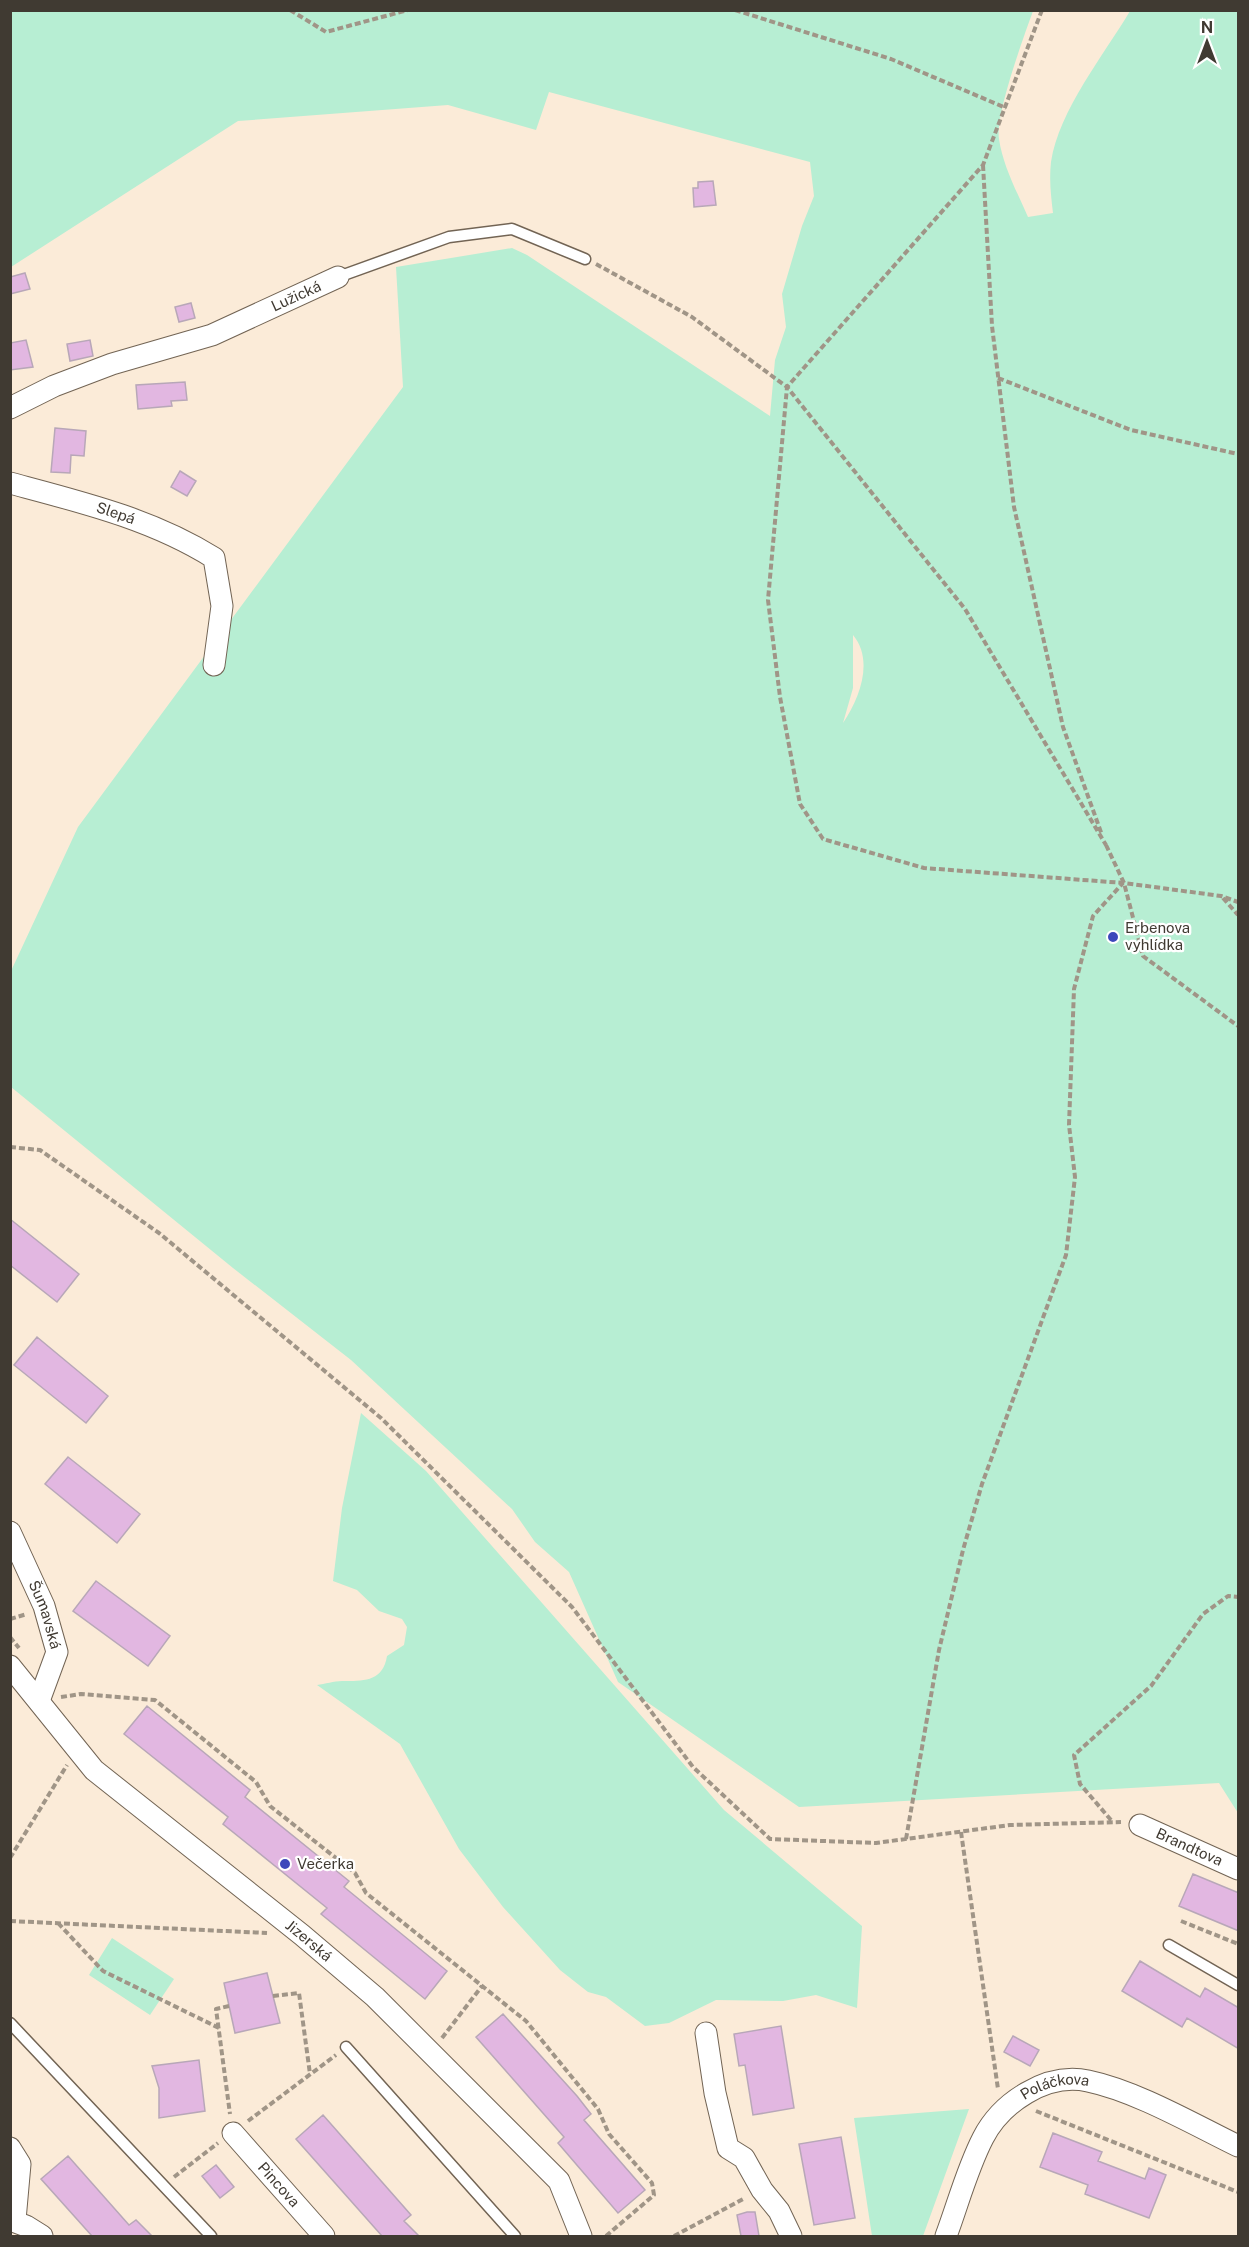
<svg xmlns="http://www.w3.org/2000/svg" width="1249" height="2247" viewBox="0 0 1249 2247" font-family="'Public Sans',sans-serif">
  <rect width="100%" height="100%" fill="#fbebd8"/>
  <!-- green -->
  <path fill="#b7eed3" fill-rule="evenodd" d="M11 11H1033C1024 36 995 115 999 139 1003 166 1017 192 1028 217L1053 213C1051 196 1049 180 1051 162 1059 110 1104 55 1130 11H1238V1813L1219 1783 799 1807 618 1682 569 1572 535 1542 512 1509 351 1360 233 1268 11 1087V971L78 827 403 387 396 267 512 248 527 255 770 416 775 360 786 327 782 294 802 226 814 196 810 162 549 92 536 130 448 105 238 121 11 267ZM853 635C874 660 860 698 843 723L853 688Z
    M361 1413 426 1471 724 1810 862 1926 857 2008 816 1995 783 2001 716 2000 669 2023 645 2026 606 1997 588 1992 560 1970 503 1907 459 1849 400 1744 317 1685C325 1684 334 1681 342 1681 363 1681 383 1682 387 1656L404 1645 407 1627 402 1619 379 1611 357 1590 333 1581 342 1508Z
    M112 1938 174 1979 150 2015 89 1975Z
    M969 2109 923 2236H872L854 2118Z"/>
  <!-- building -->
  <path fill="#e2b7e1" stroke="#b8a7b8" stroke-width="1.5" d="M713 181 716 205 694 207 693 188H698V182Z
    M25 273 30 289 10 294V277Z
    M191 303 195 318 179 322 175 307Z
    M26 340 33 367 10 370V343Z
    M90 340 93 356 70 361 67 344Z
    M185 382 187 400 171 401 172 406 138 409 136 385Z
    M55 428 86 431 84 456 71 455 70 473 51 472Z
    M180 471 196 481 187 496 171 487Z
    M10 1219 79 1274 57 1302 10 1265Z
    M37 1337 108 1396 86 1423 14 1365Z
    M68 1457 140 1514 117 1543 45 1484Z
    M96 1581 170 1636 148 1666 73 1611Z
    M147 1706 250 1790 245 1797 349 1881 344 1887 447 1971 425 1999 321 1914 327 1908 223 1824 228 1817 124 1734Z
    M1193 1874 1239 1893V1931L1179 1906Z
    M1140 1961 1200 1997 1205 1988 1239 2008V2049L1187 2018 1182 2027 1122 1991Z
    M267 1973 280 2023 235 2033 224 1983Z
    M503 2014 577 2096 591 2114 584 2120 645 2190 618 2213 558 2143 564 2137 476 2037Z
    M781 2026 794 2108 753 2115 745 2065 739 2066 734 2034Z
    M1013 2036 1039 2050 1030 2066 1004 2052Z
    M199 2060 205 2111 159 2118V2088L152 2066Z
    M323 2115 411 2215 404 2221 419 2236H382L296 2139Z
    M1053 2133 1102 2152 1098 2161 1145 2179 1149 2168 1166 2175 1149 2218 1085 2194 1088 2185 1040 2167Z
    M841 2137 855 2218 814 2225 799 2144Z
    M68 2156 129 2225 136 2220 152 2236H92L41 2179Z
    M216 2165 234 2187 220 2198 202 2176Z
    M747 2212H755L759 2236H741L737 2215Z"/>
  <g fill="none" stroke-linecap="round" stroke-linejoin="round">
    <defs>
      <path id="lane" d="M338 277 449 237 512 229 585 259
        M1169 1945 1238 1985
        M10 2023 211 2236
        M346 2047 515 2236"/>
      <g id="street">
        <path id="s1" d="M10 408 54 386 112 364 212 335 338 277"/>
        <path id="s2" d="M10 483C81 502 152 519 214 558L222 606 214 665"/>
        <path id="s3" d="M10 1532 44 1606 57 1652 39 1701"/>
        <path id="s4" d="M10 1666 94 1770 302 1935 375 1997 559 2181 581 2236"/>
        <path id="s5" d="M1140 1825 1238 1869"/>
        <path d="M706 2033 715 2093 728 2148 744 2158 762 2190 779 2211 791 2236"/>
        <path id="s6" d="M233 2133 324 2236"/>
        <path d="M10 2148 20 2164 15 2220"/>
        <path d="M10 2220 26 2226 42 2236"/>
        <path id="s7" d="M946 2236C958 2204 967 2169 983 2138 1001 2103 1046 2072 1088 2081 1136 2091 1193 2124 1238 2146"/>
      </g>
    </defs>
    <!-- lane casing -->
    <use href="#lane" stroke="#726454" stroke-width="13"/>
    <!-- street casing -->
    <use href="#street" stroke="#726454" stroke-width="23"/>
    <!-- path -->
    <path stroke="#a09587" stroke-width="4" stroke-dasharray="6 3" stroke-linecap="butt" d="M290 10 326 32 408 10
      M735 10 891 59 1006 108
      M1042 10 983 165 787 387 965 609 1106 845
      M983 165 992 326 1014 507 1063 727 1102 835
      M596 264 692 317 787 387 768 600 780 697 800 804 823 839 924 868 1124 883 1221 896 1238 902
      M998 378 1131 430 1238 454
      M1106 845 1124 883 1143 956 1238 1026
      M1223 898 1238 915
      M10 1147 40 1150 159 1233 381 1418 572 1607 693 1767 770 1839 876 1843 1010 1825 1121 1822
      M10 1619 27 1614
      M10 1637 19 1648
      M61 1697 81 1694 155 1700 256 1782 270 1806 355 1873 366 1893 526 2021 598 2109 609 2134 652 2183 654 2195 606 2236
      M1111 1820 1080 1784 1074 1755 1151 1686 1203 1614 1228 1596 1238 1597
      M961 1832 998 2089
      M906 1839 939 1650 963 1550 982 1484 1066 1255 1075 1177 1069 1125 1074 989 1093 916 1123 883
      M10 1858 67 1765
      M10 1921 267 1933
      M1181 1921 1238 1944
      M58 1923 103 1971 219 2028
      M273 1996 299 1993 310 2074
      M229 2006 216 2009 230 2114
      M442 2038 482 1986
      M1036 2111 1238 2192
      M248 2121 336 2055
      M174 2177 218 2143
      M674 2236 745 2198
      M1238 2236V2235"/>
    <!-- lane -->
    <use href="#lane" stroke="#fff" stroke-width="10"/>
    <!-- street -->
    <use href="#street" stroke="#fff" stroke-width="21"/>
  </g>
  <!-- markers -->
  <g fill="#3d47bb" stroke="#fff" stroke-width="2">
    <circle cx="1113" cy="937" r="6"/>
    <circle cx="285" cy="1864" r="6"/>
  </g>
  <g text-anchor="middle" stroke-width="4.5" stroke-linejoin="round" paint-order="stroke">
    <!-- street labels -->
    <g font-size="15" fill="#403a32" stroke="#fff">
      <text dy="5" stroke="none"><textPath href="#s1" startOffset="308">Lužická</textPath></text>
      <text dy="5" stroke="none"><textPath href="#s2" startOffset="110">Slepá</textPath></text>
      <text dy="5" stroke="none"><textPath href="#s3" startOffset="90">Šumavská</textPath></text>
      <text dy="5" stroke="none"><textPath href="#s5" startOffset="54">Brandtova</textPath></text>
      <text dy="5" stroke="none"><textPath href="#s4" startOffset="408">Jizerská</textPath></text>
      <text dy="5" stroke="none"><textPath href="#s7" startOffset="198">Poláčkova</textPath></text>
      <text dy="5" stroke="none"><textPath href="#s6" startOffset="69">Pincova</textPath></text>
    </g>
    <!-- poi labels -->
    <g font-size="15" fill="#403a32" stroke="#fff" text-anchor="start">
      <text x="1125" y="933">Erbenova<tspan x="1125" dy="17">vyhlídka</tspan></text>
      <text x="297" y="1869">Večerka</text>
    </g>
  </g>
  <!-- border -->
  <rect width="1249" height="2247" fill="none" stroke="#403a32" stroke-width="24"/>
  <!-- north arrow -->
  <g transform="translate(1207 42)" stroke="#ffffff" stroke-width="4.5" paint-order="stroke">
  <path d="M0-4.5L10 22L0 15L-10 22Z" fill="#403a32"/>
  <text y="-9" font-size="16" font-weight="bold" text-anchor="middle" fill="#403a32">N</text>
  </g>
</svg>
